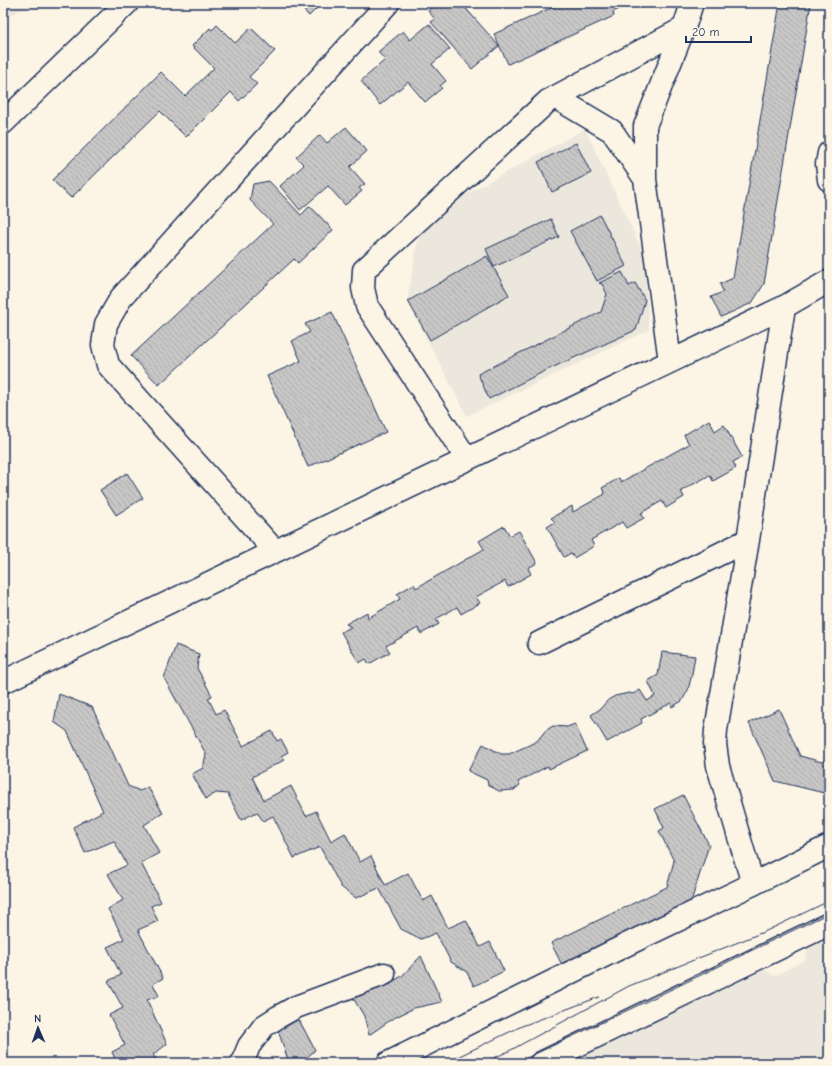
<svg xmlns="http://www.w3.org/2000/svg" width="832" height="1066" viewBox="0 0 832 1066" font-family="'Comic Neue',sans-serif">
  <defs>
    <pattern id="building-back-hatch" width="6" height="6" patternUnits="userSpaceOnUse"><rect width="6" height="6" fill="#c8c7c6"/><path d="M-1 5l2 2M0 0l6 6M5-1l2 2" fill="none" stroke="#ababac"/></pattern>
  </defs>
  <rect width="100%" height="100%" fill="#fcf5e5"/>
  <filter id="ink" filterUnits="userSpaceOnUse"><feTurbulence type="fractalNoise" baseFrequency=".025" numOctaves="2"/><feDisplacementMap in="SourceGraphic" scale="8" xChannelSelector="R" yChannelSelector="G"/><feConvolveMatrix kernelMatrix="1 2 1 2 8 2 1 2 1" color-interpolation-filters="sRGB"/></filter>
  <g filter="url(#ink)">
    <!-- built -->
    <path fill="#ece7dc" d="M3 3H36L3 19Z
      M585 129 644 254 649 330 467 416 407 301 422 218Z
      M829 925V1063H561L757 964 774 976 805 960 810 935Z"/>
    <!-- building -->
    <path fill="url(#building-back-hatch)" stroke="#1b2f5e" d="M297 3H322L309 16Z
      M434 3H461L499 46 472 69 431 22 435 19 428 11 434 5Z
      M562 3H632L613 12 614 16 508 64 494 34Z
      M780 3H811L764 284 752 303 721 317 711 297 723 292 720 284 733 278Z
      M429 24 450 49 432 64 446 81 440 86 442 88 425 102 408 82 380 105 361 81 385 60 378 52 403 31 410 40Z
      M217 25 235 43 251 28 275 51 249 77 257 84 239 101 231 92 186 137 160 111 71 198 52 180 161 72 185 96 214 68 192 46 210 28 212 30Z
      M346 127 367 151 350 167 365 184 359 188 362 191 345 205 328 186 300 210 280 186 304 165 296 157 320 135 327 143Z
      M576 143 591 173 552 192 538 162Z
      M269 181 301 215 310 206 333 230 298 263 294 259 159 385 131 356 273 224 250 200 253 184Z
      M600 215 626 266 597 281 570 231Z
      M551 219 559 237 494 267 486 249Z
      M487 256 509 295 430 340 408 301Z
      M622 272 629 286 635 283 645 300 636 330 547 370 489 399 478 374 601 312 607 294 602 284 599 283Z
      M332 312 386 432 308 467 267 376 301 361 292 341 310 332 305 324Z
      M709 420 715 431 724 425 742 457 733 462 736 468 713 481 710 475 681 491 684 497 666 508 662 501 641 513 644 518 626 528 622 522 591 540 594 546 574 558 571 553 564 557 547 527 555 522 551 518 572 506 573 512 605 494 602 488 619 478 621 482 689 444 684 435Z
      M127 473 143 498 116 515 100 490Z
      M504 526 510 536 519 531 537 563 528 568 531 574 508 587 505 581 476 597 480 603 461 614 457 607 436 619 439 624 421 634 418 628 386 646 390 652 369 664 366 659 359 663 341 632 351 627 346 624 367 612 368 618 400 599 397 594 414 584 416 588 484 549 479 541Z
      M176 645 199 654 197 668 212 696 208 698 216 714 224 710 243 746 272 731 277 741 281 739 288 752 281 756 284 760 252 777 264 800 291 786 306 816 316 811 331 841 345 833 360 862 371 856 385 885 408 873 423 901 432 896 448 928 466 920 480 947 490 942 504 971 474 986 466 971 451 962 436 933 421 939 401 929 379 888 356 898 341 887 320 847 294 858 273 816 263 821 257 812 241 820 228 794 216 793 206 799 192 774 203 768 206 754 164 678Z
      M662 652 695 656 692 674 688 690 682 701 672 707 671 703 641 719 642 723 607 742 591 715 600 709 608 700 615 696 629 693 633 694 640 690 647 701 655 696 648 681 658 675Z
      M59 694 92 707 128 786 140 791 148 787 163 813 144 825 159 853 141 863 161 902 151 906 158 921 138 930 163 978 153 984 159 996 147 1000 167 1044 153 1055 159 1062 157 1063H117L112 1052 125 1045 109 1015 123 1008 108 981 121 975 107 947 124 939 108 909 123 900 108 874 127 865 114 841 85 853 73 827 103 811 67 731 54 722Z
      M779 709 800 756 822 762 829 758V794H828L775 781 749 723Z
      M575 724 587 751 549 769 548 766 518 782 520 785 514 790 499 791 488 785 487 780 468 771 483 744 501 754H509L529 745 537 741 545 731 553 726 567 727Z
      M683 795 709 845 687 914 566 973 551 943 667 887 674 861 659 831 664 828 655 809Z
      M421 956 442 1002 414 1008 392 1019 369 1035 364 1016 352 996 385 986 402 976Z
      M298 1018 315 1050 301 1063H289L278 1030Z"/>
    <g fill="none" stroke-linecap="round" stroke-linejoin="round">
      <defs>
        <path id="street" d="M555 97 612 131 645 179
          M3 123 127 3
          M829 153 827 164 829 180
          M670 361 645 179V126L684 28 692 3
          M467 459 367 306 363 288 364 270 548 101 684 28
          M275 551 108 365 103 345 106 324 121 298 388 3
          M539 643 748 540
          M753 884 718 766 715 744 716 730 748 540 784 307
          M242 1063 249 1046 264 1026 278 1017 296 1007 384 974"/>
        <path id="secondary" d="M3 682 784 307 829 281
          M388 1063 630 943 753 884 829 846
          M541 1063 829 924"/>
      </defs>
      <!-- street casing -->
      <use href="#street" stroke="#1b2f5e" stroke-width="25"/>
      <!-- secondary casing -->
      <use href="#secondary" stroke="#1b2f5e" stroke-width="25"/>
      <!-- street -->
      <use href="#street" stroke="#fcf5e5" stroke-width="22"/>
      <!-- secondary -->
      <use href="#secondary" stroke="#fcf5e5" stroke-width="22"/>
      <!-- tram -->
      <path stroke="#1b2f5e" stroke-width="1" d="M445 1063 522 1026 599 997
        M483 1063 509 1051 629 986 766 931 829 901
        M516 1063 645 1002 829 913"/>
    </g>
  </g>
  <!-- margin -->
  <rect width="832" height="1066" fill="none" stroke="#fcf5e5" stroke-width="16"/>
  <rect x="8" y="8" width="816" height="1050" fill="none" stroke="#1b2f5e" stroke-width="1.5" filter="url(#ink)"/>
  <!-- north arrow -->
  <g transform="translate(38 1028) rotate(358)" stroke="#fcf5e5" stroke-width="3" paint-order="stroke">
  <path d="M0-3L7 15L0 10L-7 15Z" fill="#1b2f5e"/>
  <text y="-6" font-size="11" font-weight="bold" text-anchor="middle" fill="#1b2f5e">N</text>
  </g>
  <!-- scale -->
  <path d="M686 36v6h65v-6" fill="none" stroke="#1b2f5e" stroke-width="2"/>
  <text x="692" y="36" font-size="12" fill="#1b2f5e" stroke="#fcf5e5" stroke-width="3" paint-order="stroke">20 m</text>
</svg>
